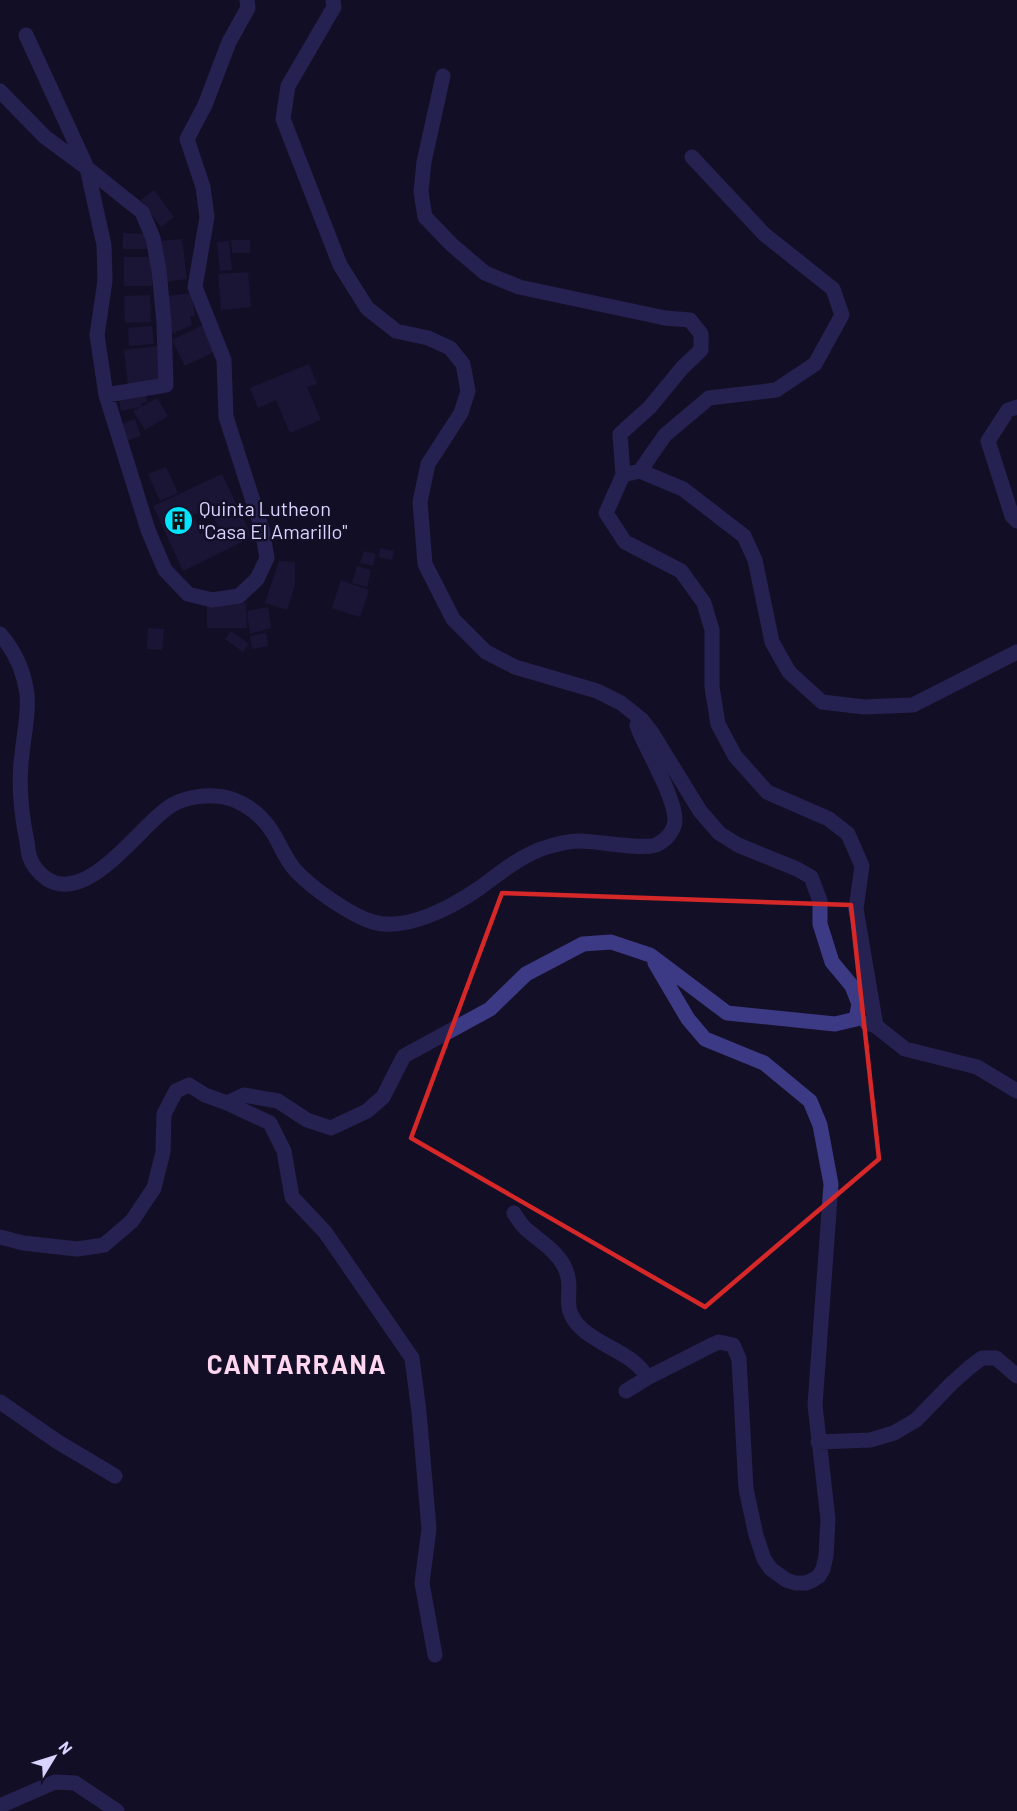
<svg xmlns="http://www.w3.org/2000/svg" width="1017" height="1811" viewBox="0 0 1017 1811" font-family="Barlow,sans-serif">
  <rect width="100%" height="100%" fill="#130f26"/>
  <!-- building -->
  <path fill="#241b47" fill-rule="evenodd" d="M154 190 174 217 161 227 141 200Z
    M123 233 146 234 147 249H123Z
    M182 239 187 279 165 282 160 241Z
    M231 240H250V253H232Z
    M229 241 232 270 220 271 217 242Z
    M124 257H152V286H124Z
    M248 272 251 307 221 310 218 274Z
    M192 293 195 316H190L192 325 172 334 167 296Z
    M150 295 151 322 125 323 124 296Z
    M203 325 216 351 185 366 172 340Z
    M152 326 154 344 129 346 128 328Z
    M158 346 162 381 128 385 124 350Z
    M309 364 317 384 307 387 321 420 290 433 276 400 258 408 250 388Z
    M145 390 147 402 142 403 141 407 121 411 118 396Z
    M157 398 168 416 145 430 133 411Z
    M135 419 141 436 127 441 121 424Z
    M166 467 178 493 160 501 148 474Z
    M222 474 252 537 183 571 153 506ZM210 508 218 527 200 534 193 515Z
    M380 548 394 551 392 560 379 557Z
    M364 551 376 554 373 566 360 563Z
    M279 561 295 562V585L287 610 265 603Z
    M357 566 371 570 367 587 352 583Z
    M341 580 369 590 360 617 332 608Z
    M207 603H246L247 628H207Z
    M268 607 271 628 250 634 247 611Z
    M148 628 164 629 162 650 147 649Z
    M231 631 249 644 243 652 225 639Z
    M266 633 268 646 252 649 250 636Z"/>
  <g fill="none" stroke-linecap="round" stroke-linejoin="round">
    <!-- minor -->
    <path stroke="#3d3a85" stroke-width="15" d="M26 35 87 168 142 212 153 238 159 270 164 323 166 385 106 395
      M443 76 424 162 421 192 425 217 452 245 485 273 519 287 665 318 690 320 701 334V350L682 368 650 407 620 434 623 475
      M0 91 45 137 87 168 104 245 105 281 97 335 106 395 148 530 165 570 188 594 212 600 239 596 257 579 267 558 262 529 226 417 224 360 195 287 207 217 203 187 187 139 205 105 229 42 248 8 247 0
      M1017 407 1008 410 988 441 1012 516 1017 521
      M640 471 665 435 709 398 776 390 815 364 842 315 833 289 764 234 692 157
      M0 634C15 651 24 672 27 694 29 714 24 734 22 754 18 783 21 813 27 842 28 847 28 853 30 858 33 867 40 874 47 879 89 906 142 822 172 805 184 798 201 795 215 796 239 797 261 813 273 833 281 846 285 859 296 871 313 889 350 915 373 922 407 932 454 906 481 887 500 873 518 858 541 849 553 845 566 841 579 841 598 841 641 850 656 845 660 843 666 839 669 835 672 831 675 825 675 820 675 798 649 754 640 733L637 725 641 719
      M867 1023 876 1026 905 1049 977 1067 1017 1091
      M876 1026 856 909 862 866 848 834 829 819 767 792 735 756 718 724 712 687V630L704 603 681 571 625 542 606 513 623 475 640 471 683 489 744 536 755 560 772 642 789 672 822 702 864 707 913 705 1017 652
      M227 1103 270 1123 284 1151 292 1197 325 1232 412 1358 419 1412 429 1529 422 1583 435 1655
      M514 1213C517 1218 521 1224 525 1228 538 1240 555 1249 564 1266 577 1291 557 1306 582 1329 600 1346 637 1355 647 1378
      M0 1237 23 1243 77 1249 104 1245 132 1221 154 1188 163 1152 164 1114 176 1091 189 1085 205 1095 227 1103 244 1095 278 1101 307 1120 331 1128 367 1111 383 1097 404 1056 490 1009 526 974 583 944 611 942 650 955 727 1013 835 1024 856 1019 859 1004 852 986 832 962 820 924V901L811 877 797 869 738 845 719 833 700 811 652 733 641 719 621 703 597 691 515 667 486 652 453 619 425 564 420 502 428 464 461 413 468 391 463 364 450 348 428 338 396 331 367 308 340 265 283 119 288 86 334 7 333 0
      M626 1391 647 1378 712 1345 719 1342 733 1345 739 1359 746 1489 756 1535 764 1559 771 1569 786 1580 795 1583H806L813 1580 819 1576 823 1569 826 1556 828 1519 815 1405 831 1184 820 1125 810 1101 764 1063 705 1039 688 1019 655 963
      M0 1402 58 1442 115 1476
      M818 1442 870 1440 894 1433 916 1420 952 1383 970 1367 982 1358H996L1017 1376
      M0 1806 55 1782 75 1783 117 1811"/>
  </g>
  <!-- marked area -->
  <path d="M0 0H1017V1811H0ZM502 893 851 905 879 1159 705 1307 411 1138Z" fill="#130f26" fill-opacity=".55" fill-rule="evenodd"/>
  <path fill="none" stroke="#d62828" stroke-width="4.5" stroke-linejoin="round" d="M502 893 851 905 879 1159 705 1307 411 1138Z"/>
  <!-- icons -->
  <defs>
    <symbol id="building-disc" viewBox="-11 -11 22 22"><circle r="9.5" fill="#00e5ff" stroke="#130f26"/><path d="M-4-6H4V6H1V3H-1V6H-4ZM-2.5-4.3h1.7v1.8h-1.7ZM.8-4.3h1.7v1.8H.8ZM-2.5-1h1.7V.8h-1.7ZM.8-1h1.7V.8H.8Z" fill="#111"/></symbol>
  </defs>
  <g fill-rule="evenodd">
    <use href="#building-disc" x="162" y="504" width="33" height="33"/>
  </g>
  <g text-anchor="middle" stroke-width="5" stroke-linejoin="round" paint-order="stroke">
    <!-- poi labels -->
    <g font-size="20" fill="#d9d4ff" stroke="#130f26" text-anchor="start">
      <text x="199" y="516">Quinta Lutheon<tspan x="199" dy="23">"Casa El Amarillo"</tspan></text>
    </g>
    <!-- district labels -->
    <g font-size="26" font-weight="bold" letter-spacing="1.5" fill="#ffd6f0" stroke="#130f26">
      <text x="297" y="1374">CANTARRANA</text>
    </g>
  </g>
  <!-- north arrow -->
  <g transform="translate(54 1757) rotate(52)" stroke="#130f26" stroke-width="4.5" paint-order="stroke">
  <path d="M0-4.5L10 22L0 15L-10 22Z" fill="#d9d4ff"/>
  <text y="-9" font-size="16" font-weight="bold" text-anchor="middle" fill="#d9d4ff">N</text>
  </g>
</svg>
